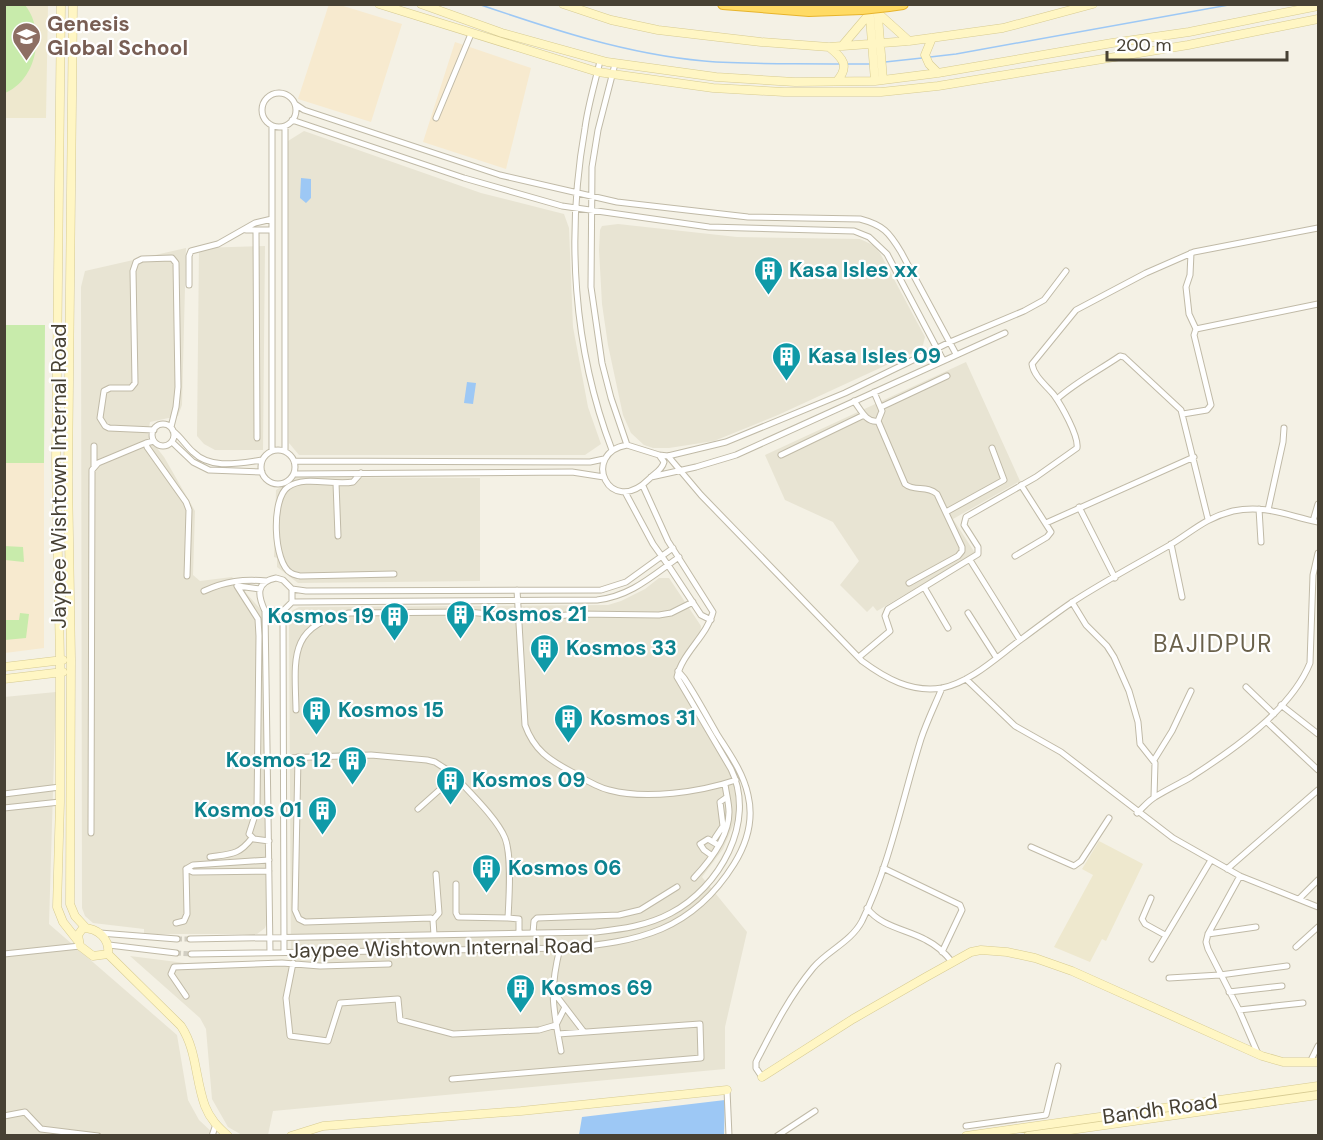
<svg xmlns="http://www.w3.org/2000/svg" width="1323" height="1140" viewBox="0 0 1323 1140" font-family="'DM Sans',sans-serif">
  <rect width="100%" height="100%" fill="#f4f1e5"/>
  <!-- residential -->
  <path fill="#e8e4d3" d="M304 131 481 193 564 214 569 228 573 327 588 407 601 444 585 455H299L289 443 288 141Z
    M618 224 737 237 860 239 873 245 880 253 925 337 923 345 917 351 778 415 714 441 669 448H653L644 445 631 433 623 415 608 345 602 304 599 250 600 230 602 226Z
    M265 246 263 450H215L204 444 197 436 199 248Z
    M186 248 182 405 178 416 150 422 148 433 149 438 164 457 195 511 193 575 200 581 232 577 262 611 267 922 265 928 257 934H144V929L93 923 85 916 82 908 81 287 85 271Z
    M966 362 1020 481 953 519 975 553 877 611 873 606 867 612 840 585 859 561 833 522 785 500 765 455Z
    M296 477 480 478V581L298 583 277 567V558L274 557 276 490Z
    M659 578H669L701 626 700 636 677 666 676 680 735 781 740 809 723 849 702 877 747 932 725 1027V1069L273 1111 268 1135H242L228 1127 212 1099 206 1029 200 1018 130 956 185 963 291 960 289 616 293 610 299 607 608 605 621 601 645 589Z
    M56 692 49 924 177 1035 188 1100 199 1120 215 1135H5L4 697Z"/>
  <!-- commercial -->
  <path fill="#f7eacf" d="M329 4 340 5 402 24 371 122 298 99Z
    M455 42 531 68 506 169 423 142Z
    M4 463H44V648L5 653Z"/>
  <!-- education -->
  <path fill="#eee8ce" d="M5 5H48L46 118H5Z
    M1099 841 1143 864 1106 941 1102 939 1090 962 1054 947 1093 875 1082 869Z"/>
  <!-- green -->
  <path fill="#c8ebab" d="M5 4 25 5C46 31 37 80 5 93Z
    M5 325H45L44 463H5Z
    M4 546 23 547 24 562 5 560Z
    M20 613 29 614 26 638 5 640V620H19Z"/>
  <!-- water -->
  <path fill="#9dc8f5" d="M301 178 311 179V198L306 203 300 198Z
    M467 382 476 383 473 404 464 403Z
    M725 1100 724 1135H579L582 1117Z"/>
  <g fill="none" stroke-linecap="round" stroke-linejoin="round">
    <!-- stream -->
    <path stroke="#9dc8f5" stroke-width="1.5" d="M478 4C551 29 626 54 704 61 750 65 795 63 841 64
      M930 57 956 54 1234 4
      M885 62 922 58
      M846 64H871"/>
    <!-- street-tunnel -->
    <path stroke="#d1cec2" stroke-width="5" stroke-dasharray="5 2.5" stroke-linecap="butt" d="M177 939H190
      M176 953 191 954"/>
    <defs>
      <path id="street" d="M600 61C595 83 588 105 585 128 566 235 573 348 612 450
        M615 64 598 130 592 167 591 287 602 363 611 398 627 445
        M262 110a17 17 0 1 1 34 0a17 17 0 1 1-34 0Z
        M295 104 304 110 500 175 617 202 748 217 860 219C883 225 889 232 901 252L956 354
        M436 118 471 34
        M292 120 464 178 562 206 709 227 854 231 869 237 887 254 943 360
        M246 230H272
        M256 231 257 438
        M1191 253 1190 275 1186 287 1189 314 1196 329
        M189 285V256L191 251 218 244 255 223 272 219
        M1057 399C1076 382 1098 371 1120 356L1124 357 1181 410 1208 519
        M854 401C861 410 866 423 878 421L882 411 874 392
        M881 407 947 376
        M1183 414 1207 410 1211 405 1194 335 1196 329 1318 304
        M878 421 905 484C914 492 927 485 937 494L962 547V551L958 556 909 583
        M152 435a11 11 0 1 1 22 0a11 11 0 1 1-22 0Z
        M154 430 109 428 105 426 100 418 104 391 110 388H131L135 383 133 271 136 262 142 259 172 258 176 263 178 387 176 407 171 427
        M173 431C181 437 186 446 193 452 211 470 240 463 262 460
        M154 441 146 443 147 447 186 502 189 510 187 576
        M172 442 193 462 209 470 262 472
        M627 445 659 455 664 462C662 470 655 473 649 479 609 519 580 453 627 445Z
        M94 446V466
        M261 467a17 17 0 1 1 34 0a17 17 0 1 1-34 0Z
        M272 451V126
        M285 451V126
        M659 455 668 456 726 442 845 393 950 342 1024 311 1044 300 1066 271
        M781 455 864 415
        M668 456 701 495 862 661C885 678 911 693 942 688 972 682 999 655 1023 638 1039 626 1055 614 1071 603 1103 582 1137 564 1170 545 1193 531 1205 518 1233 511 1265 504 1288 516 1318 522
        M294 461 590 462 604 459
        M361 473 353 482C333 486 305 475 288 487 271 498 273 563 291 573 294 575 297 575 300 576L394 574
        M294 474 572 472 604 477
        M651 477 696 467 736 455 1005 333
        M336 483 338 536
        M625 492 653 544 668 565 701 615 711 620
        M1079 507 1115 578
        M1259 509 1261 542
        M1268 510 1283 442 1284 428
        M946 512 1004 480 992 448
        M1313 521 1318 504
        M1046 523 1194 457
        M1171 544 1182 597
        M1015 556 1047 537 1051 532 1021 485
        M970 560 1020 640
        M276 578 283 580 292 589V602L283 611H265C258 596 255 582 276 578Z
        M237 586 258 619 259 636 257 809 249 834 254 839 269 841
        M238 586 260 589
        M924 587 948 628
        M292 589 306 591 601 590 626 582 673 548
        M517 590 525 725C534 750 549 760 572 772 584 779 596 787 609 790 646 800 700 792 736 780
        M204 591C226 581 243 579 267 581
        M292 602 597 600C631 596 652 576 679 557
        M1072 602 1086 625 1107 646 1114 657 1129 691 1138 722 1140 744 1155 763 1154 797
        M265 611 270 952
        M283 611 284 952
        M968 613 996 657
        M859 657 890 631 885 616 888 609 978 554V547L964 525 966 517 1036 477 1077 448C1079 436 1061 405 1054 395 1047 386 1034 377 1032 364L1076 310 1146 273 1194 252 1318 228
        M966 679 1015 726 1061 752 1173 838 1240 876 1318 907
        M1246 687 1274 714
        M1281 705 1318 734
        M296 710C295 660 287 625 349 613L467 612 535 618 578 614 659 615 671 613 693 602
        M1267 722 1318 770
        M298 757 295 910 299 919 305 922 431 918 433 920 434 935
        M283 758 371 755 427 760 435 762 452 773C467 790 497 818 505 838 512 856 509 898 508 918L458 917 456 913V884
        M1154 760 1172 731 1191 691
        M4 794 60 787
        M4 808 60 802
        M418 809 455 776
        M1137 813C1143 808 1148 801 1155 797 1166 790 1179 784 1191 777 1233 750 1291 710 1310 663L1313 575 1318 553
        M91 833 92 470 98 463 146 443
        M715 838 723 826 720 802 727 797
        M1031 847 1074 866 1081 861 1109 818
        M711 855 704 850 700 844 708 839 718 845
        M210 857C231 854 239 855 252 838
        M883 868 960 905 962 910 942 952
        M186 869 193 865 269 860
        M186 869 193 872 269 871
        M1227 869 1318 790
        M1240 876 1208 934 1206 942 1208 949 1239 1010 1258 1054
        M694 878C710 861 729 836 729 812 729 803 726 793 725 784
        M1151 898 1142 919 1145 924 1165 935
        M1299 899 1318 880
        M867 908C881 927 906 929 926 940 936 945 945 953 952 962
        M508 918 519 919V932
        M433 920 439 913 436 874
        M176 923 184 921 187 914 186 869
        M100 933 177 939
        M533 933 534 921 537 918 619 915 640 910 677 887
        M1208 934 1256 927
        M190 939 596 932C622 929 647 926 671 913 719 888 757 822 731 769L677 677C682 653 707 636 713 612L668 541 643 486
        M109 945 176 953
        M1296 947 1318 927
        M560 948C549 992 553 1007 561 1051
        M4 954 80 946
        M191 954 565 948C639 942 692 931 734 864 747 843 754 820 748 795 743 772 729 753 717 734 706 715 696 696 684 678L678 671
        M1152 959 1211 860
        M293 963 286 998 290 1036 328 1041 340 1003 398 999 400 1020 453 1034 539 1030 556 1025 565 1007
        M1169 978 1220 975 1287 966
        M552 990 584 1032
        M1229 992 1282 986
        M186 996 171 974 174 967 282 963 320 966 389 964
        M1239 1010 1303 1003
        M1312 1062V1058L1318 1046
        M762 1077 756 1068V1062C773 1029 789 997 813 968 827 951 851 942 862 921 890 864 902 800 921 739 927 721 935 705 942 688
        M452 1079 701 1058 700 1024 558 1034
        M727 1090 729 1136
        M4 1116 25 1112 41 1129 98 1136
        M966 1126 1046 1115 1058 1066
        M212 1136 216 1124
        M777 1136 815 1111"/>
      <path id="secondary" d="M61 4 56 460 60 661V802L57 907 63 922 78 941
        M73 4 68 477 71 659 70 904 75 916 86 928
        M379 4 598 72 713 88 784 92H881L938 86 1188 45 1318 19
        M421 4 502 33 607 62 716 77 795 82 875 81 938 73 1112 43 1189 32 1318 6
        M563 4 611 20 658 30 761 42 829 47 909 41 1003 28 1093 4
        M877 4 883 80
        M869 5 875 81
        M878 13 909 41
        M932 38 925 55 929 64 938 73
        M842 46 870 13
        M829 47C843 58 850 66 837 81
        M4 667 63 660
        M4 679 63 672
        M83 928C98 928 110 939 108 954L93 956 80 946 78 935Z
        M108 954 181 1026C197 1050 195 1079 205 1106 210 1119 218 1127 228 1136
        M762 1077 853 1019 926 977 971 952 981 950 1007 952 1035 958 1072 971 1262 1056 1283 1062H1318
        M291 1136 323 1126 521 1111 727 1090
        M966 1136 1318 1086
        M1028 1136 1318 1095"/>
      <path id="highway" d="M723 4 809 11 862 9
        M889 6 903 4"/>
    </defs>
    <!-- street casing -->
    <use href="#street" stroke="#c0baa7" stroke-width="7"/>
    <!-- secondary casing -->
    <use href="#secondary" stroke="#d7cb92" stroke-width="9"/>
    <!-- highway casing -->
    <use href="#highway" stroke="#e7b42c" stroke-width="12"/>
    <!-- street -->
    <use href="#street" stroke="#fff" stroke-width="5"/>
    <!-- secondary -->
    <use href="#secondary" stroke="#fff6c4" stroke-width="8"/>
    <!-- highway -->
    <use href="#highway" stroke="#ffdb65" stroke-width="10"/>
    <defs>
      <path id="highway-bridge" d="M862 9 889 6"/>
    </defs>
    <!-- highway-bridge casing -->
    <use href="#highway-bridge" stroke="#e7b42c" stroke-width="12" stroke-linecap="butt"/>
    <!-- highway-bridge -->
    <use href="#highway-bridge" stroke="#ffdb65" stroke-width="10"/>
  </g>
  <!-- icons -->
  <defs>
    <symbol id="school-pin" viewBox="-11 -11 22 30"><path d="M0 17L-7.5 6A9.5 9.5 0 1 1 7.5 6Z" fill="#8d6e63" stroke="#fff"/><path d="M0-5L7-2L0 1L-7-2ZM-4 1L0 2.5L4 1V4Q0 6-4 4Z" fill="#fff"/></symbol>
    <symbol id="building-pin" viewBox="-11 -11 22 30"><path d="M0 17L-7.5 6A9.5 9.5 0 1 1 7.5 6Z" fill="#0f9aa8" stroke="#fff"/><path d="M-4-6H4V6H1V3H-1V6H-4ZM-2.5-4.3h1.7v1.8h-1.7ZM.8-4.3h1.7v1.8H.8ZM-2.5-1h1.7V.8h-1.7ZM.8-1h1.7V.8H.8Z" fill="#fff"/></symbol>
  </defs>
  <g fill-rule="evenodd">
    <use href="#school-pin" x="10" y="20" width="33" height="45"/>
    <use href="#building-pin" x="752" y="254" width="33" height="45"/>
    <use href="#building-pin" x="770" y="340" width="33" height="45"/>
    <use href="#building-pin" x="444" y="598" width="33" height="45"/>
    <use href="#building-pin" x="378" y="600" width="33" height="45"/>
    <use href="#building-pin" x="528" y="632" width="33" height="45"/>
    <use href="#building-pin" x="300" y="694" width="33" height="45"/>
    <use href="#building-pin" x="552" y="702" width="33" height="45"/>
    <use href="#building-pin" x="336" y="744" width="33" height="45"/>
    <use href="#building-pin" x="434" y="764" width="33" height="45"/>
    <use href="#building-pin" x="306" y="794" width="33" height="45"/>
    <use href="#building-pin" x="470" y="852" width="33" height="45"/>
    <use href="#building-pin" x="504" y="972" width="33" height="45"/>
  </g>
  <g text-anchor="middle" stroke-width="4.5" stroke-linejoin="round" paint-order="stroke">
    <!-- education labels -->
    <g font-size="21" font-weight="bold" fill="#785e54" stroke="#fff" text-anchor="start">
      <text x="47" y="31">Genesis<tspan x="47" dy="24">Global School</tspan></text>
    </g>
    <!-- culture labels -->
    <g font-size="21" font-weight="bold" fill="#0d838f" stroke="#fff" text-anchor="start">
      <text x="789" y="277">Kasa Isles xx</text>
      <text x="808" y="363">Kasa Isles 09</text>
      <text x="482" y="621">Kosmos 21</text>
      <text x="374" y="623" text-anchor="end">Kosmos 19</text>
      <text x="566" y="655">Kosmos 33</text>
      <text x="338" y="717">Kosmos 15</text>
      <text x="590" y="725">Kosmos 31</text>
      <text x="331" y="767" text-anchor="end">Kosmos 12</text>
      <text x="472" y="787">Kosmos 09</text>
      <text x="302" y="817" text-anchor="end">Kosmos 01</text>
      <text x="508" y="875">Kosmos 06</text>
      <text x="541" y="995">Kosmos 69</text>
    </g>
    <!-- street labels -->
    <g font-size="21" fill="#474134" stroke="#fff">
      <text transform="translate(59 476) rotate(-90)" y="7">Jaypee Wishtown Internal Road</text>
      <text transform="translate(441 948) rotate(-1)" y="7">Jaypee Wishtown Internal Road</text>
      <text transform="translate(1160 1109) rotate(-8)" y="7">Bandh Road</text>
    </g>
    <!-- quarter labels -->
    <g font-size="24" letter-spacing="1.5" fill="#6a614b" stroke="#fff">
      <text x="1213" y="652">BAJIDPUR</text>
    </g>
  </g>
  <!-- border -->
  <rect width="1323" height="1140" fill="none" stroke="#474134" stroke-width="12"/>
  <!-- scale -->
  <path d="M1107 51v9h180v-9" fill="none" stroke="#474134" stroke-width="3"/>
  <text x="1116" y="51" font-size="18" fill="#474134" stroke="#ffffff" stroke-width="4.5" paint-order="stroke">200 m</text>
</svg>
